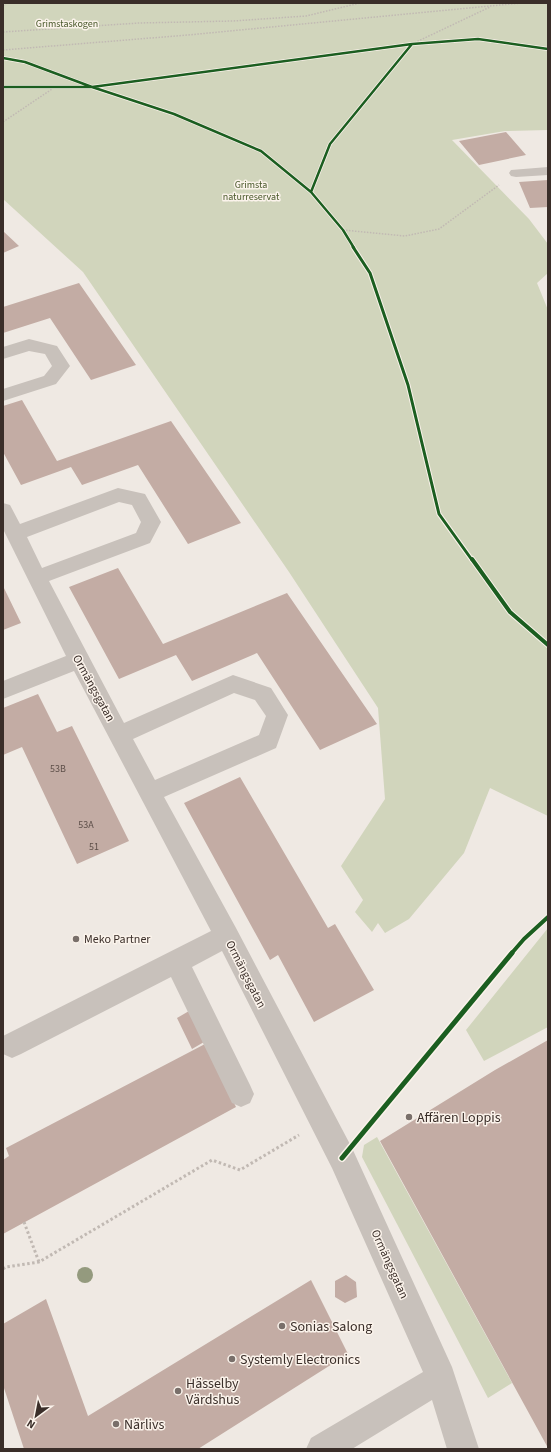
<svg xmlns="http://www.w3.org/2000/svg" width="551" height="1452" viewBox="0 0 551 1452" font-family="'Source Sans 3',sans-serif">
  <rect width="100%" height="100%" fill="#efe9e3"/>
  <!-- green -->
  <path fill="#d1d5bc" d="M3 3H548V130L505 131 452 140 529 219 548 244V273L537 283 548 310V816L490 788 464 853 409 919 385 933 378 923 372 932 355 912 363 900 341 866 385 799 378 708 289 572 83 272 3 199Z
    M548 928V1027L484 1061 466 1030Z
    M377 1137 512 1383 488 1398 362 1157 364 1145Z"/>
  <!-- building -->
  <path fill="#c3aca4" d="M506 132 526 155 479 165 459 141Z
    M548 180V207L530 208 519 182Z
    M3 231 19 246 3 253Z
    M79 283 136 365 91 380 50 318 3 333V307Z
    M22 400 57 461 171 421 241 523 188 544 138 465 82 485 71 467 21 485 3 452V406Z
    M118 568 163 644 287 593 377 724 320 750 257 653 192 681 176 655 119 679 69 587Z
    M3 586 21 623 3 630Z
    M38 694 57 732 72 726 129 841 77 864 22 747 3 755V708Z
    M240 777 328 928 335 924 374 990 314 1022 278 955 270 960 184 803Z
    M189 1011 204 1042 192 1049 177 1018Z
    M548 1040V1448L380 1141 495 1070Z
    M205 1044 236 1107 3 1234V1160L9 1156 6 1148Z
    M346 1275 356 1282 357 1297 345 1303 335 1297V1281Z
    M311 1280 348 1354 198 1449H24L3 1385V1324L46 1299 88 1416Z"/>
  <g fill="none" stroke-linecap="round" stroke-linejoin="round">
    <!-- path-far1 -->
    <path stroke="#c1b9b3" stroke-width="1.5" stroke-dasharray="1.5 1.5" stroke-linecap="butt" d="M3 6 6 3
      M3 32 139 23 233 21 306 16 360 3
      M412 44 490 7
      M3 50 188 35 521 3
      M3 122 55 87
      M343 230 405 236 439 229 499 185"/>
    <!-- path -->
    <path stroke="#c1b9b3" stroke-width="3" stroke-dasharray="2.5 2.5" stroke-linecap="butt" d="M24 1222 39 1262
      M3 1269 6 1267 39 1262 212 1160 240 1170 299 1135"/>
    <!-- minor -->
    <path fill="#c8c1bb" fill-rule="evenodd" d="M548 167V175L516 177 511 176 509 173 511 170Z
      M29 339 57 346 70 366 56 384 3 401V389L44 376 52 366 45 354 29 351 3 359V347Z
      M118 488 145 494 161 522 150 543 49 581 124 723 233 675 271 688 288 715 276 748 164 797 236 928 352 1148 452 1367 479 1449H447L432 1400 352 1449H306L311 1438 423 1372 332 1168 222 951 192 967 250 1085 254 1094 250 1103 241 1107 232 1103 171 977 21 1054 12 1058 3 1054V1036L211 931 74 671 3 699V681L66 656 3 529V503L10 505 20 524ZM119 502 132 505 141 522 136 533 42 568 27 537ZM234 693 255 700 266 716 259 735 155 780 133 739Z"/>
    <defs>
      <path id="cycleway-far3" d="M3 58 25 62 92 87 174 114 261 151 311 192 343 230 354 248
        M3 87H92L412 44 478 39 548 49
        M311 192 330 144 412 44"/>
      <path id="cycleway-far2" d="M353 247 370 273 408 385 439 514 472 560"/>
      <path id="cycleway-far1" d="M472 559 510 612 548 645
        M511 954 524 939 548 917"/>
      <path id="cycleway" d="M342 1158 512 953"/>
    </defs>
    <!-- cycleway-far3 casing -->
    <use href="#cycleway-far3" stroke="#fbf3eb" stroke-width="4"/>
    <!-- cycleway-far2 casing -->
    <use href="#cycleway-far2" stroke="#fbf3eb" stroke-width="5"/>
    <!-- cycleway-far1 casing -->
    <use href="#cycleway-far1" stroke="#fbf3eb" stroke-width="6"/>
    <!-- cycleway casing -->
    <use href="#cycleway" stroke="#fbf3eb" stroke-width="8"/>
    <!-- cycleway-far3 -->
    <use href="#cycleway-far3" stroke="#1b5e20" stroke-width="2.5"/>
    <!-- cycleway-far2 -->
    <use href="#cycleway-far2" stroke="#1b5e20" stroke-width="3"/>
    <!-- cycleway-far1 -->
    <use href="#cycleway-far1" stroke="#1b5e20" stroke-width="4"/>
    <!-- cycleway -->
    <use href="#cycleway" stroke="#1b5e20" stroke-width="5"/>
  </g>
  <!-- trees -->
  <circle fill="#949a7e" cx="85" cy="1275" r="8"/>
  <!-- markers -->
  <g fill="#796f6a" stroke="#fbf3eb" stroke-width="1.5">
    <circle cx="76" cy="939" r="4"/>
    <circle cx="409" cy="1117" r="4"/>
    <circle cx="282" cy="1326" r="4"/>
    <circle cx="232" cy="1359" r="4"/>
    <circle cx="178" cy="1391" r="4"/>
    <circle cx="116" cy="1424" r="4"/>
  </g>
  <g text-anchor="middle" stroke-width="3" stroke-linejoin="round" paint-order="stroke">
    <!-- far-park labels -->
    <g font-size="10" fill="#49592b" stroke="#fbf3eb">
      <text x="67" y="27">Grimstaskogen</text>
      <text x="251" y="188">Grimsta<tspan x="251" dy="12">naturreservat</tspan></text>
    </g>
    <!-- number labels -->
    <g font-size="10" fill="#5c4e48">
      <text x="58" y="772">53B</text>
      <text x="86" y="828">53A</text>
      <text x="94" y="850">51</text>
    </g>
    <!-- street labels -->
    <g font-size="12" fill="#3a2e29" stroke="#fbf3eb">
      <text transform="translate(94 688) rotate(61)" y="4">Ormängsgatan</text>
      <text transform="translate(246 974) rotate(63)" y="4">Ormängsgatan</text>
      <text transform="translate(390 1264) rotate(66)" y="4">Ormängsgatan</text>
    </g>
    <!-- poi labels -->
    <g font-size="12" fill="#3a2e29" stroke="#fbf3eb" text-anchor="start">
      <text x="84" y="943">Meko Partner</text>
    </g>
    <!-- near-poi labels -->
    <g font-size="14" fill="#3a2e29" stroke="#fbf3eb" text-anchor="start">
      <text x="417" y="1122">Affären Loppis</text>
      <text x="290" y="1331">Sonias Salong</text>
      <text x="240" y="1364">Systemly Electronics</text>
      <text x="186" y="1388">Hässelby<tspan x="186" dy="16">Värdshus</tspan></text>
      <text x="124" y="1429">Närlivs</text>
    </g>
  </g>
  <!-- border -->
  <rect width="551" height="1452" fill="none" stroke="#3a2e29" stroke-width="8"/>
  <!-- north arrow -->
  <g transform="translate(36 1416) rotate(212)" stroke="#fbf3eb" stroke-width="3" paint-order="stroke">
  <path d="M0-3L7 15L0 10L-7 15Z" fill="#3a2e29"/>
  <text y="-6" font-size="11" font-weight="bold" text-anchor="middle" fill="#3a2e29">N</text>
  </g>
</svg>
